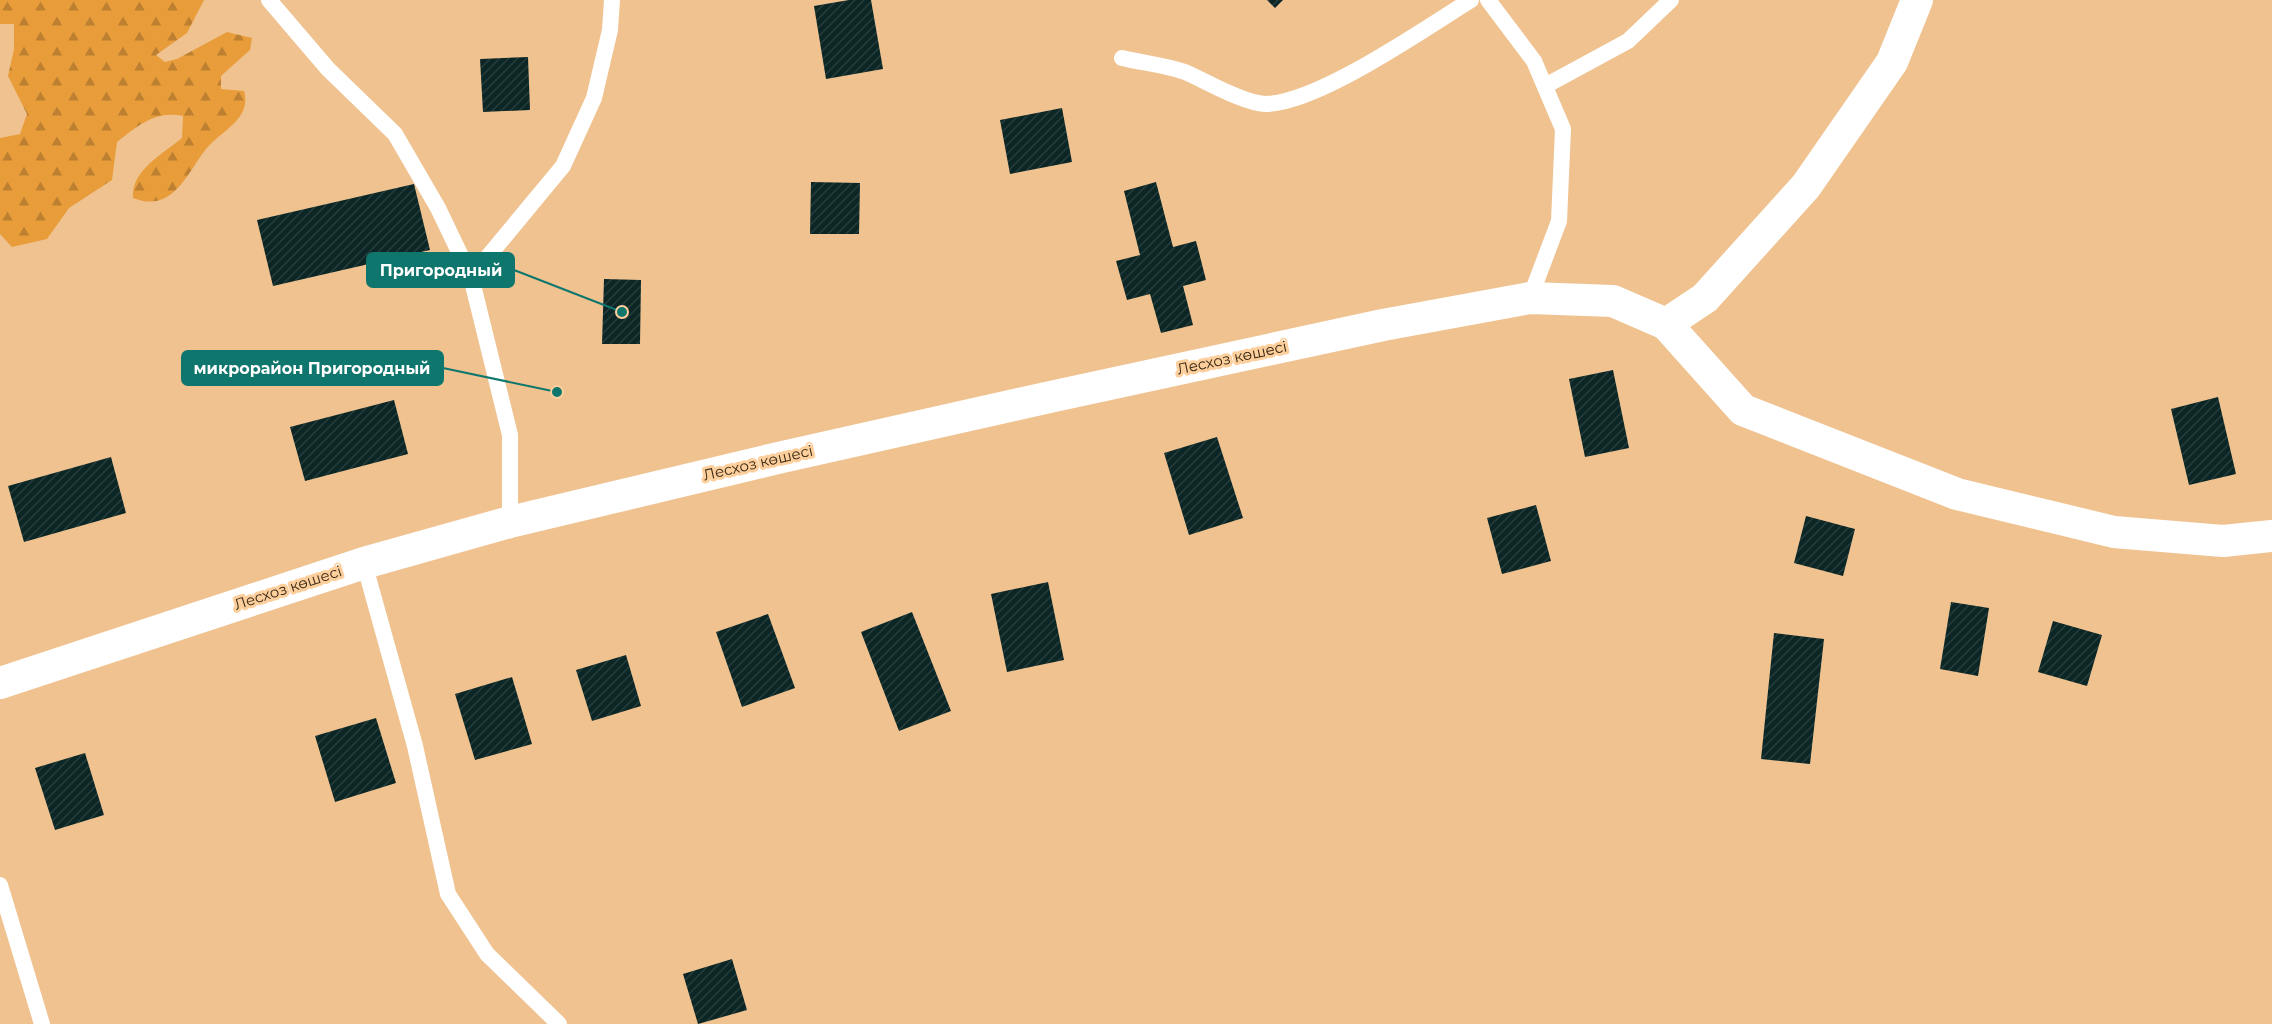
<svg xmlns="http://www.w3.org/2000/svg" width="2272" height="1024" viewBox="0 0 2272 1024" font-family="Montserrat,sans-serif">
  <defs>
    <pattern id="forest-firs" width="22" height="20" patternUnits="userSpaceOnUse" patternTransform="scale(1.5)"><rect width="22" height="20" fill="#e89d3a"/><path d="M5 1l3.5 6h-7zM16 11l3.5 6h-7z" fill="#bd8030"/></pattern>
    <pattern id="building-hatch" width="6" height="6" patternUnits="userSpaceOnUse" patternTransform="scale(1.5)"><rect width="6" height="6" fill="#0b2625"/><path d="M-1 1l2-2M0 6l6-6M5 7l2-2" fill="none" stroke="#273d3b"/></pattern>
  </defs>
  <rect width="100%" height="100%" fill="#efc290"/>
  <!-- forest -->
  <path fill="url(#forest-firs)" d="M0 0H204L187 33 156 55 165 62 177 59 227 32 252 38 250 50 221 76V89L244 91C252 119 222 130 206 149 187 173 173 214 133 198 131 170 163 154 182 138L183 116C156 110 137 126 117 142L112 180 69 208 47 239 12 247 0 234V138L20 134 27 114 8 76 14 49V24H0Z"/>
  <!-- building -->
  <path fill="url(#building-hatch)" d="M849 0H871L883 69 826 79 814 6Z
    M1267 0H1283L1275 8Z
    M528 57 530 110 483 112 480 59Z
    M1062 108 1072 162 1010 174 1000 120Z
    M811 182 860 183 859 234H810Z
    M1156 182 1173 247 1196 241 1206 280 1183 286 1193 325 1161 333 1150 294 1127 300 1116 261 1140 255 1124 191Z
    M414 184 430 250 273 286 257 220Z
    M604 279 641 280 640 344H602Z
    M1613 370 1629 448 1585 457 1569 379Z
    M2218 397 2236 474 2189 485 2171 409Z
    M394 400 408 454 305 481 290 427Z
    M1217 437 1243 518 1189 535 1164 453Z
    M111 457 126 513 24 542 8 486Z
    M1536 505 1551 561 1502 574 1487 518Z
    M1806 516 1855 529 1843 576 1794 563Z
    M1048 582 1064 660 1007 672 991 594Z
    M1951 602 1989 608 1978 676 1940 669Z
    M912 612 951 711 899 731 861 632Z
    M768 614 795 688 742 707 716 632Z
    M2053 621 2102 635 2087 686 2038 672Z
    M1774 633 1824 639 1810 764 1761 759Z
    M626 655 641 706 592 721 576 670Z
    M512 677 532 744 475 760 455 694Z
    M376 718 396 783 335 802 315 736Z
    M85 753 104 815 55 830 35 768Z
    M732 959 747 1010 698 1024 683 974Z"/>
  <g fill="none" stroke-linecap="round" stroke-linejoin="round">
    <!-- service -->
    <path stroke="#fff" stroke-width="16" d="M269 0 328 69 395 134 438 208 471 277 510 435V522
      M1488 0 1534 61 1563 129 1559 221 1530 298
      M1122 58C1143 63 1165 65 1185 72 1206 81 1243 103 1265 104 1317 104 1424 29 1471 0
      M1545 86 1628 41 1671 0
      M471 277 563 166 594 98 610 30 612 0
      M364 563 415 746 448 894 487 954 559 1024
      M0 885 42 1024"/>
    <!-- minor -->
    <path stroke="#fff" stroke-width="32" d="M1666 324 1743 410 1957 494 2114 532 2223 541 2272 536
      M0 683 364 563 510 522 778 458 1050 397 1383 325 1530 298 1613 301 1666 324 1705 298 1806 186 1892 62 1917 0"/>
  </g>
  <g text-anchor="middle" stroke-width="6" stroke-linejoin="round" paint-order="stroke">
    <!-- street labels -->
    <g font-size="15" fill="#392813" stroke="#fdcf9d">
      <text transform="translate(1232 358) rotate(-12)" y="5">Лесхоз көшесі</text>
      <text transform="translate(758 463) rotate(-13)" y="5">Лесхоз көшесі</text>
      <text transform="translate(288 588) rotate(-18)" y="5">Лесхоз көшесі</text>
    </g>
  </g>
  <!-- callouts -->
  <path fill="none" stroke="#0f766e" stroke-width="2" d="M622 312L514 270M557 392L443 368"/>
  <g fill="#0f766e" stroke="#fdcf9d" stroke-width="2">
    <circle cx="622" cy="312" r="6"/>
    <circle cx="557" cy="392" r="6"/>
  </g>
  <g fill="#0f766e" stroke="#0f766e" stroke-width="2">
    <rect x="367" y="253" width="147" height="34" rx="6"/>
    <rect x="182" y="351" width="261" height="34" rx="6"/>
  </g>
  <g font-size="16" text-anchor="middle" font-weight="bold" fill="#fff">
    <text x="441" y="276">Пригородный</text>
    <text x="312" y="374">микрорайон Пригородный</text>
  </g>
</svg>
